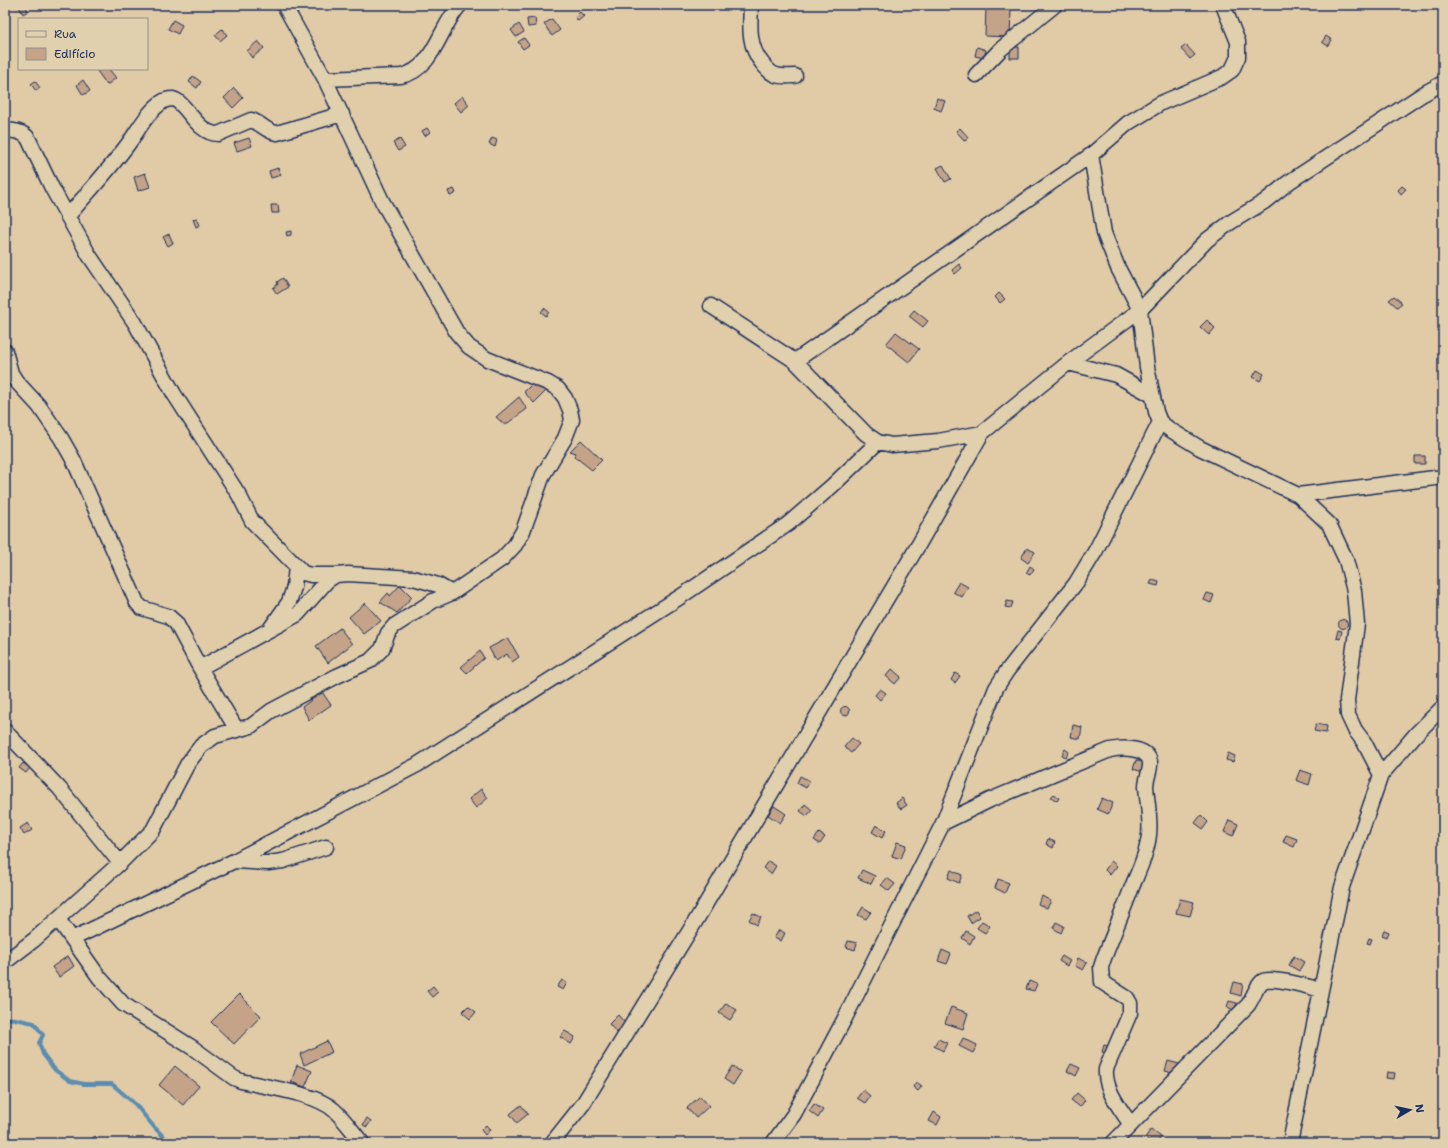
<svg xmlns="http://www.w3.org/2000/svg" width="1448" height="1148" viewBox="0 0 1448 1148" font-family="'Shantell Sans',sans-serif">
  <rect width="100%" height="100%" fill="#e1cba7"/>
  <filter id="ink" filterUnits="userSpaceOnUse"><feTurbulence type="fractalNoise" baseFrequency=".025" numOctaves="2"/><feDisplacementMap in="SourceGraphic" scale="8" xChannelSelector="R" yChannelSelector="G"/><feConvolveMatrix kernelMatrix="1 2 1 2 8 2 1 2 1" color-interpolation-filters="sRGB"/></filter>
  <g filter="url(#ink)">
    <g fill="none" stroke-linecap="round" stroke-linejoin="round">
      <!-- stream -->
      <path stroke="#5c8db1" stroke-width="4" d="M5 1018 15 1019 34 1023 43 1035 39 1043 43 1054 55 1070 70 1081 84 1084H112L135 1104 154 1127 170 1143"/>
    </g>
    <!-- building -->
    <path fill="#c4a389" stroke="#1b2f5e" d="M23 5H25L28 11 23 14 19 7Z
      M986 7 1011 9 1010 37 985 36Z
      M580 12 584 16 578 21 575 17Z
      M535 18 536 26 528 27 527 19Z
      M552 19 560 30 552 36 544 24Z
      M173 20 182 25 178 34 168 29Z
      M519 24 524 32 516 37 511 30Z
      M222 29 227 35 220 41 215 35Z
      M1326 36 1332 40 1328 46 1322 42Z
      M524 38 529 45 523 49 518 42Z
      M258 41 264 48 252 58 247 51Z
      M1186 45 1195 55 1190 59 1181 49Z
      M977 47 986 50 984 58 975 56Z
      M1010 47H1019V58H1010Z
      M100 69H109L116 78 107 85 97 71Z
      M193 76 201 82 197 88 189 82Z
      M83 80 90 91 83 95 77 85Z
      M35 81 40 88 36 91 31 84Z
      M234 88 243 98 233 108 224 98Z
      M462 96 469 105 461 112 454 103Z
      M937 98 945 101 941 111 934 108Z
      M427 128 430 132 425 136 422 131Z
      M960 128 969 138 965 141 956 131Z
      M249 138 252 146 237 151 234 143Z
      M492 138 497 140 495 147 489 144Z
      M400 139 405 147 398 151 393 143Z
      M943 165 951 179 945 182 937 168Z
      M278 168 281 175 271 178 269 171Z
      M145 173 150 187 138 191 134 177Z
      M1402 186 1406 189 1401 194 1398 190Z
      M454 189 456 193 450 196 448 191Z
      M271 205H278L279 213H272Z
      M197 218 200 225 196 227 193 219Z
      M291 231V235L287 236 286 232Z
      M169 234 173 243 168 246 163 237Z
      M959 264 962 268 955 274 952 270Z
      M283 278 288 287 277 294 273 288 278 284 277 282Z
      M999 293 1005 299 1000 303 995 297Z
      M1394 296 1402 303 1397 307 1389 300Z
      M544 308 549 312 546 316 541 312Z
      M914 310 928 321 923 327 909 316Z
      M1207 320 1215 328 1209 335 1200 327Z
      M896 332 919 349 909 362 886 344Z
      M1257 370 1264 374 1260 381 1253 377Z
      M536 380 546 391 534 403 524 392Z
      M519 397 527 409 505 425 496 417Z
      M581 440 602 460 592 470 574 456 576 453 570 451Z
      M1415 456H1425V464H1415Z
      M1027 548 1035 552 1028 563 1021 558Z
      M1030 566 1034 569 1030 575 1026 573Z
      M1152 580 1159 582 1158 586 1150 584Z
      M959 582 968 587 962 597 953 592Z
      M400 585 412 597 397 613 380 602 388 593 390 596Z
      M1207 593 1214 595 1211 603 1204 600Z
      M1007 601 1013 602 1011 608 1005 607Z
      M365 603 381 621 364 634 349 617Z
      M1338.5 624a4.5 4.5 0 1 1 9 0a4.5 4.5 0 1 1-9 0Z
      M340 628 352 644 328 663 316 646Z
      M1338 630 1342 631 1340 639 1336 638Z
      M508 638 519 657 512 662 507 654 496 661 489 648Z
      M480 651 484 658 467 673 461 667Z
      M892 669 901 677 895 684 886 676Z
      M955 673 960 676 955 683 951 680Z
      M880 689 886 693 880 700 875 695Z
      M322 692 331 705 309 720 302 707Z
      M840.5 711a4.5 4.5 0 1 1 9 0a4.5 4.5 0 1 1-9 0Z
      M1316 724 1327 726 1326 733 1314 731Z
      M1073 725 1082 727 1080 739 1071 737Z
      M852 738 859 744 851 753 844 747Z
      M1065 749 1069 752 1066 757 1062 755Z
      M1228 753 1235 756 1233 762 1226 760Z
      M1136 760 1146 763 1143 772 1133 769Z
      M23 763 30 768 26 773 19 768Z
      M1300 770 1312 774 1309 785 1296 780Z
      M800 776 810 781 806 788 797 783Z
      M481 789 488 798 476 808 469 799Z
      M1054 794 1059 798 1057 801 1051 797Z
      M902 798 907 805 901 809 896 803Z
      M1102 798 1113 803 1108 814 1097 809Z
      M805 804 812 810 807 816 800 811Z
      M774 806 786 814 780 823 768 815Z
      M1201 815 1208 822 1203 829 1195 823Z
      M1229 820 1238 824 1233 836 1224 832Z
      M28 823 32 830 24 835 20 828Z
      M876 825 886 831 882 838 872 832Z
      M819 833 825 837 820 844 814 840Z
      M1286 835 1297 839 1294 847 1283 842Z
      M1048 839 1055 842 1053 848 1046 844Z
      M897 842 906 845 901 859 892 856Z
      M768 861 776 866 771 874 763 868Z
      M1111 861 1117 866 1110 875 1105 870Z
      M862 870 875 876 871 884 858 878Z
      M951 870 962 875 959 883 948 878Z
      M887 878 895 884 889 891 881 885Z
      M998 879 1009 883 1005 893 995 888Z
      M1042 896 1051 901 1047 908 1038 904Z
      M1180 899 1194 902 1190 916 1176 913Z
      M863 907 871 912 866 919 858 915Z
      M976 910 980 917 971 923 967 916Z
      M753 913 761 917 757 925 749 920Z
      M982 921 990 926 985 933 977 928Z
      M1056 922 1064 926 1061 933 1053 928Z
      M779 930 785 933 781 941 774 938Z
      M1384 930 1389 932 1387 937 1382 935Z
      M966 931 974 936 970 944 962 938Z
      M1369 938 1372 939 1370 944 1367 943Z
      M848 941 857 943 855 950 846 947Z
      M942 950 951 954 947 964 938 961Z
      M68 956 74 966 59 977 52 967Z
      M1062 956 1070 961 1067 966 1059 961Z
      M1294 956 1304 962 1299 971 1289 965Z
      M1078 958 1087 963 1083 970 1075 966Z
      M562 980 567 983 563 990 557 987Z
      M1029 981 1037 984 1034 991 1026 989Z
      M1234 982 1243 984 1241 996 1231 993Z
      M433 986 438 992 432 997 427 991Z
      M239 994 261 1016 234 1044 211 1022Z
      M1229 1001 1237 1003 1234 1010 1227 1007Z
      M726 1003 737 1010 730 1020 719 1013Z
      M468 1006 476 1012 470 1019 462 1012Z
      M951 1007 968 1013 963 1029 945 1023Z
      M618 1015 626 1024 617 1033 609 1024Z
      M565 1031 575 1037 571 1044 560 1037Z
      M963 1038 977 1045 973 1053 959 1046Z
      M938 1039 947 1043 943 1051 934 1046Z
      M327 1041 332 1052 304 1065 300 1054Z
      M1104 1045 1111 1047 1109 1054 1102 1052Z
      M1168 1061 1179 1064 1176 1074 1165 1071Z
      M1071 1064 1080 1068 1076 1076 1067 1071Z
      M297 1065 312 1071 305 1087 291 1082Z
      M175 1066 199 1086 183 1105 159 1085Z
      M732 1066 741 1072 733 1085 724 1079Z
      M1387 1072 1395 1073 1394 1079 1386 1078Z
      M916 1082 922 1086 918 1091 913 1087Z
      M863 1090 870 1096 865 1103 857 1098Z
      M1077 1093 1085 1100 1080 1107 1071 1100Z
      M700 1096 709 1106 696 1118 687 1108Z
      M814 1104 823 1110 818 1118 809 1111Z
      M521 1105 528 1114 517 1123 510 1114Z
      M934 1112 941 1117 937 1125 929 1121Z
      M367 1118 371 1121 367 1127 363 1125Z
      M5 1120 10 1127 5 1131Z
      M486 1125 490 1130 485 1135 481 1130Z
      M1151 1129 1161 1137 1157 1143H1152L1145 1138Z
      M95 1136 101 1143H86Z
      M658 1138 663 1143H653Z"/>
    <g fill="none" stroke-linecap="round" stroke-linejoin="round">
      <defs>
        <path id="minor" d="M751 5C750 26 748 46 762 63 765 67 770 73 776 75 782 77 788 76 795 76
          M976 75 1001 49 1055 5
          M325 79 401 76C435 69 439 27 460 5
          M5 130C14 131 22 131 28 138L52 188 89 255 135 323 174 394 239 495 252 521 303 573 311 575H336
          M1091 155 1104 233 1118 268 1140 310 1147 367 1156 412 1160 422 1169 429 1200 448 1298 495 1329 524 1346 560 1354 591 1357 624 1347 700 1348 715 1355 730 1364 742 1381 775
          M68 216C89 191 112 167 131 140 140 127 148 112 162 102 165 100 169 99 173 99 186 102 197 134 218 134L251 120C261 123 267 132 277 133L342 114
          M711 306 795 361 866 434 878 442 892 445 938 441 982 433
          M5 351 11 373 16 381 39 406 61 438 74 461 137 603 142 608 168 616 176 623 200 668 237 730
          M795 361 1091 155 1128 123 1161 103 1222 77 1232 70 1238 57V42L1223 5
          M1068 363 1116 375 1152 395
          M1298 495 1443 477
          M270 629 289 602 294 587 296 566
          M200 668 298 614 327 581 336 575 348 574 413 578 438 585 452 593
          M5 731 60 789 120 863
          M943 823 990 800 1110 750C1121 748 1147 746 1150 762 1151 770 1146 778 1146 786 1147 802 1151 819 1149 835 1147 853 1139 870 1132 887 1123 911 1113 935 1104 958L1101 967 1102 982 1127 998 1130 1003V1013L1106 1069C1104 1089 1120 1108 1131 1125
          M234 861 268 863 283 861 326 847
          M58 919 99 977 123 1004 193 1048 234 1078 241 1081C266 1087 315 1093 334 1110 345 1120 353 1132 362 1143
          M72 939 234 861 417 765 680 597 788 524 832 486 878 442
          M5 962 34 940 120 863 153 830 188 763 201 746 215 736 251 726 271 711 337 676 370 661 382 649 388 633 394 626 433 601 452 593 502 559 515 545 523 531 543 475 565 438 572 420 570 410 565 398 558 389 548 383 487 359 469 347 457 333 382 201 325 79 284 5
          M552 1143 583 1104 695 922 919 544 982 433 1068 363 1140 310 1207 240 1231 222 1264 202 1289 182 1423 94 1443 83
          M773 1143 794 1114 845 1018 943 823 996 688 1007 671 1076 583 1096 550 1160 422
          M1113 1143 1248 1005C1253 998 1256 986 1263 981 1270 976 1310 987 1321 990
          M1290 1143 1342 887 1381 775 1416 734 1443 707"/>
      </defs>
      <!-- minor casing -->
      <use href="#minor" stroke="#1b2f5e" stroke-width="17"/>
      <!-- minor -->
      <use href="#minor" stroke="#e1d0ad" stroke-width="14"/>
    </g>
  </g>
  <!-- margin -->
  <rect width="1448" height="1148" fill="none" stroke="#e1d0ad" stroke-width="20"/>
  <rect x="10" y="10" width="1428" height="1128" fill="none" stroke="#1b2f5e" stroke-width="1.5" filter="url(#ink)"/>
  <!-- legend -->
  <rect x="18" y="18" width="130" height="52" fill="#e1d0ad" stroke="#92908d"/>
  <rect x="26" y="31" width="20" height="6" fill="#e1d0ad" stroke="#92908d"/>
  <text x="54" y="38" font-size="12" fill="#1b2f5e">Rua</text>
  <rect x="26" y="48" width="20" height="12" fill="#c4a389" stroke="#92908d"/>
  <text x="54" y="58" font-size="12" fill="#1b2f5e">Edifício</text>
  <!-- north arrow -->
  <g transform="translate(1410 1110) rotate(81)" stroke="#e1d0ad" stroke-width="3" paint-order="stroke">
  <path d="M0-3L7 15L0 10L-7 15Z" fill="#1b2f5e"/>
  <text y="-6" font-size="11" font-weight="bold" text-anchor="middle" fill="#1b2f5e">N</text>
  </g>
</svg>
